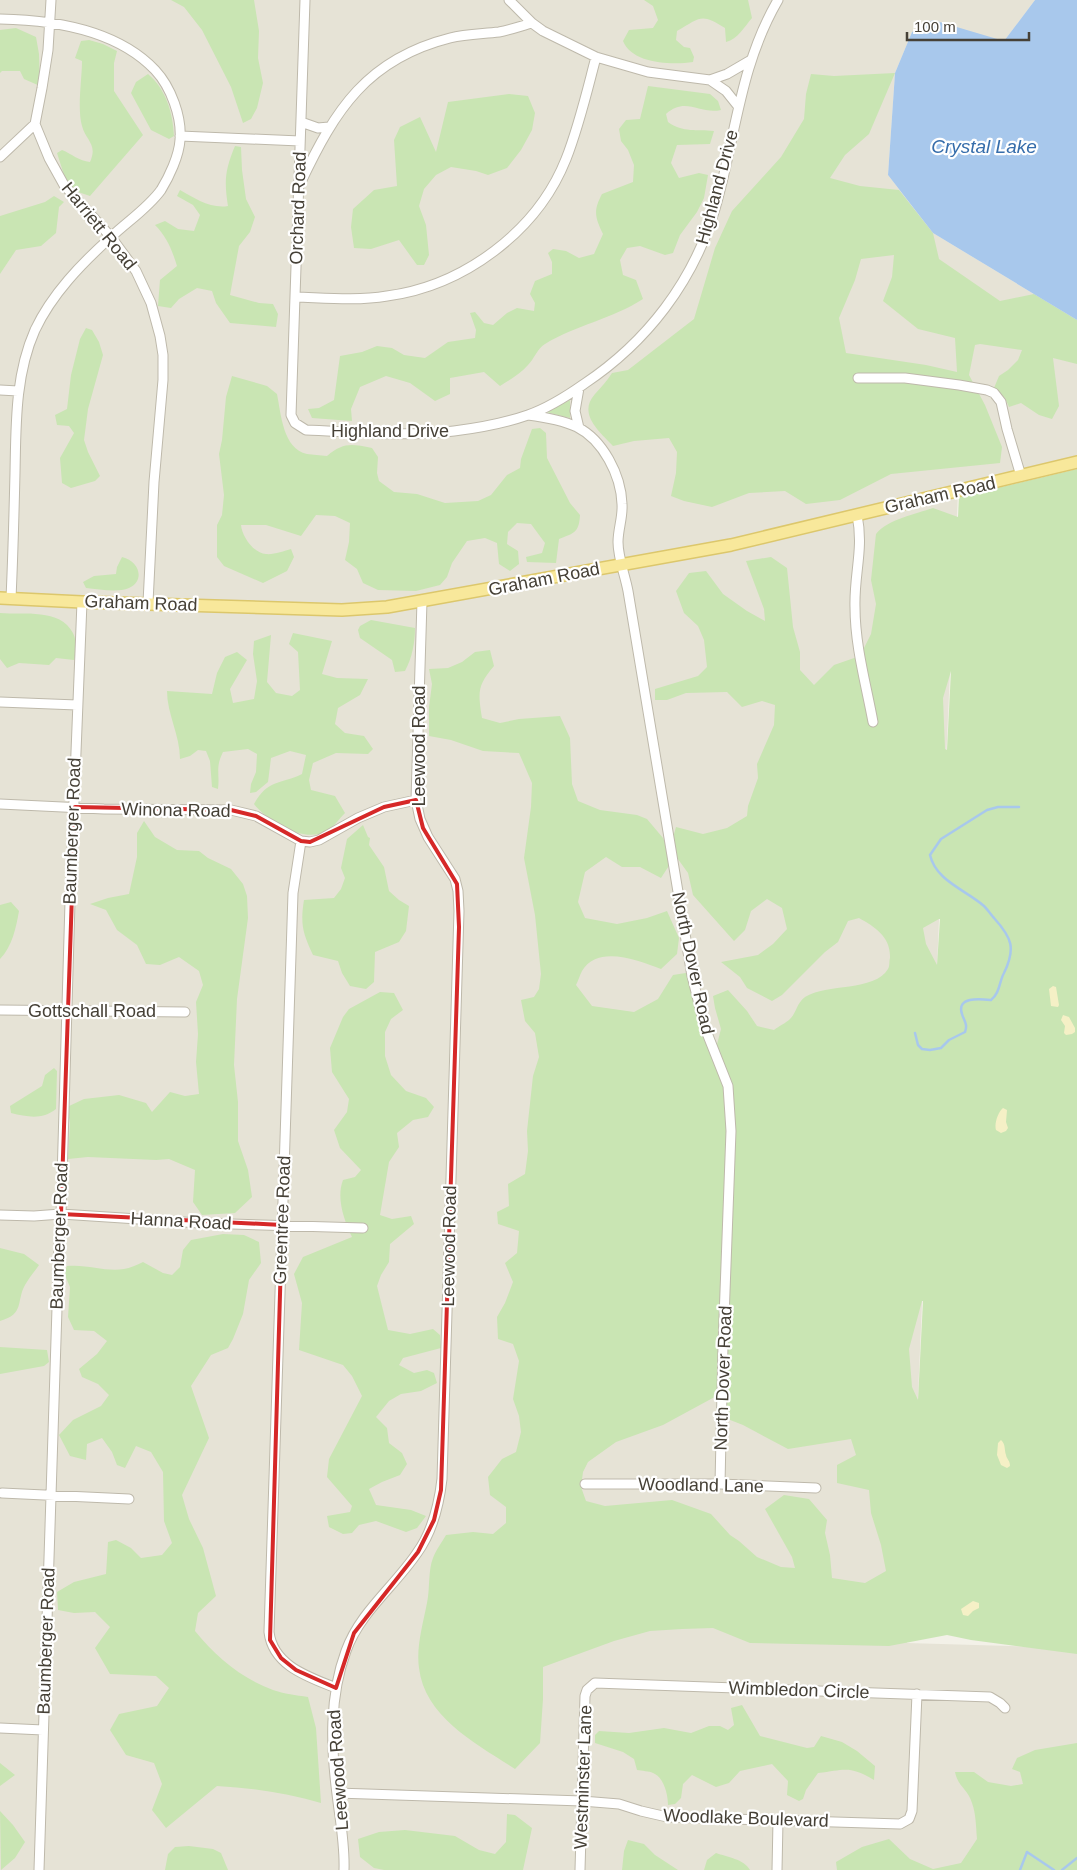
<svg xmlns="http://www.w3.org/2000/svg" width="1077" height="1870" viewBox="0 0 1077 1870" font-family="Helvetica,sans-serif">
  <rect width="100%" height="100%" fill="#f3f1e8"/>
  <!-- residential -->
  <path fill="#e6e3d6" d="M0 0H1035L1004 41 981 35 912 32 895 73 888 175 933 233 1077 320V462L958 491 907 1643 1077 1648V1870H0Z"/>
  <!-- green -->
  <path fill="#c9e5b3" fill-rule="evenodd" d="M171 0H254L259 31 258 58 263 83 257 108 251 119 243 123 231 87 202 30 184 7Z
    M644 0H748L752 18C744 27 738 39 726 42L725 28C701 13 701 17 677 31L676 40 684 47 690 48 694 57 693 62C672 65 632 64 623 41L629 30 653 28 658 20 653 6Z
    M16 28 36 37 39 54 40 86 24 79 20 71H2L0 73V30Z
    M89 40 103 44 117 51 114 63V91L143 135 90 196 75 191 65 178 57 153 62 150C72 154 79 161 90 162 98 144 86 141 82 126 77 109 82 79 82 61L75 58 81 41Z
    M895 73 869 134 845 155 830 178 860 186 899 190 933 233 939 259 1000 301 1034 294 1077 320V364L1053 358 1059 406 1052 419 1039 415 1021 403 1009 407 1005 398 994 388 999 376 1008 370 1018 360 1022 350 980 344 975 345 969 375 985 405 1002 447 1000 463 891 474 840 500 806 504 785 491 749 493 712 507 684 501 671 496 676 473 677 452 669 438 634 441 613 446C600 432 577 414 595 394 601 387 607 381 612 373L628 370 694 319 715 248 732 211 781 157 804 119 806 94 811 74 834 76ZM894 255 892 277 883 301 918 329 955 338 957 372 926 365 846 353 839 318 855 280 861 259Z
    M148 74C166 89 173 113 174 136L169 139 151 130 131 93 136 82Z
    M648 86 710 94 718 101 721 110C700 115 686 96 666 114L668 122C683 133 697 129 714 131L710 144 677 145 671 163 679 178 699 173 708 175 704 198 697 212 680 235 673 253 665 255 640 246 627 248 620 260 623 275 636 280 643 299C612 319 576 325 545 344 537 349 534 359 528 365 520 374 510 380 500 386L484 372 450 378V394L435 401 410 383 386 376 360 387 351 409 352 421 312 418 308 409 319 408 334 400 340 356 362 352 377 346 392 348 404 355 425 358 448 342 475 338 476 330 470 313 475 312 484 323 493 325 507 313 517 308 534 311 535 303 530 294 535 281 552 274V262L548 253 553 249 566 251 579 258 594 254 603 234C595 217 593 211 602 194L633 182 634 165 628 150 621 141 619 129 626 120 640 119Z
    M509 94 528 96 535 113 532 130 521 150 507 168 488 175 476 171 451 167 436 175 424 189 419 206 426 225 429 255 424 265H417L399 240 371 249 354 248 351 227 353 209 374 190 397 186 394 140 400 127 420 117 436 152 448 102Z
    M235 146 241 147 242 170 246 199 255 217 250 232 239 246 230 295 259 303 273 304 278 314 276 327 230 323 216 303 212 291 197 288 179 299 171 308 158 306 160 280 177 266C172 250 167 237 155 225L165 221 178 229 194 231 200 215 193 205 177 196 180 190C194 198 211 209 228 206 224 181 225 170 235 146Z
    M54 196 64 202 59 207 56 233 41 246 16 250 0 274V216L45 202Z
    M86 328 92 330 99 342 103 355 88 409 84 440 88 452 100 476 95 481 71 488 62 483 60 458 74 433 69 426 57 425 55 415 67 409 71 375 80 339Z
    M232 376 267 386 277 394C281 414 283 449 307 454 313 455 320 455 327 456 344 442 351 444 372 448L378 457 377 473 379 481 394 492 417 494 445 503 478 501 491 495 507 475 520 468 521 459 532 429 540 428 546 433 547 458 570 503 580 515C579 533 574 533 559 539L556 563 527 562 526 557 542 553 545 543 531 524 517 523 508 532 507 544 518 551 519 564 510 571 499 564 497 543 485 538 467 541 452 563 447 577 440 585 416 591 378 590 363 583 357 569 345 560 349 542 350 523 335 516 316 515 301 536 266 525H241C242 536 253 553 266 554 273 555 284 551 291 549L294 557 287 571 263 583 224 566 217 557V525L222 515 224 495 219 454 222 440 226 397Z
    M570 400V418L546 412Z
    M1077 469V1654L971 1640 947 1635 889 1646 750 1643 713 1628 682 1629 650 1631 614 1641 543 1667V1699L540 1743 515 1769C477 1744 425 1718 419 1668 416 1647 423 1624 427 1603 430 1590 428 1570 433 1558 436 1550 442 1542 446 1535L473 1532 493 1534 506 1523V1507L490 1495 488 1477 502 1459 516 1452 521 1432 519 1416 513 1399 519 1361 513 1344 498 1339 497 1317 505 1303 513 1282 505 1263 517 1253 519 1231 498 1224 497 1212 509 1206 508 1184 525 1174 528 1151 527 1131 533 1076 539 1057 535 1033 525 1021 521 1000 534 997 539 989 541 974 535 915 524 858 531 807 532 783 519 753 483 751 451 740 429 736V707L432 684 429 669 448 668 462 662 475 652 490 650 494 666C477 686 478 692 482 718L500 723 519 719 560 716 570 738 572 784 578 801 600 810 637 815 647 819 663 838 672 861 661 878 640 867H622L606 857 585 872 578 902 585 918 617 924 647 918 667 911 679 938 677 954 661 969C639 961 598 944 582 971 580 975 578 981 576 985L592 1006 634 1012 658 999 673 975 692 972 715 1052 721 1029 715 1008 713 996 728 990 747 1011 757 1026 774 1030C779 1026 786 1023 790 1019 797 1012 796 1004 805 997 827 983 874 992 888 969 890 966 889 961 890 958 891 937 875 927 859 918L848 921 838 942 825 952 782 995 772 1001 747 988 740 977 721 962 758 955 773 944 787 929 782 908 767 899 751 911 745 930 734 941 693 895 688 873 670 848 676 827 703 834 727 828 747 816 748 806 758 778 757 764 774 725 775 705 762 701 742 707 727 692 686 693 667 700H655V689L698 676 707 667 704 640 698 626 684 613 676 591 689 573 706 571 723 594 747 611 765 621 764 609 746 561 771 557 787 568 793 627 800 652V670L814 685 834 665 860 656 871 634 876 604 871 580 876 534C888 519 916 514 933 508L958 517 959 497ZM951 671 947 750 945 749 943 698ZM939 919H940L937 965 926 944 923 928ZM922 1301H923L918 1400 912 1387 909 1349ZM722 1393 725 1418 743 1425 788 1449 851 1439 856 1455 837 1465V1483L869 1490 871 1513 881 1545 886 1571 865 1583 832 1578 830 1555 825 1533 827 1520 809 1499 784 1495 765 1509 792 1557 795 1568 781 1567 757 1557 739 1541 730 1535 711 1514 672 1500 605 1506 586 1501 581 1487 583 1472 588 1462 616 1442 663 1425Z
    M122 557C140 561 145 581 129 588 117 593 99 589 86 588L83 582 94 576 116 574 117 567Z
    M0 613C24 615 60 608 73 633 77 642 77 651 74 660L56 658 49 665 19 663 7 668 0 659Z
    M371 620 415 628C415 643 412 658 405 671L395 672 392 660 360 638 358 630 360 626Z
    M293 633 332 641 322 674 337 678 368 679 360 695 338 708 335 724 345 733 364 736 373 749 368 754 336 753 313 763 309 780 311 790 335 796 345 813C340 818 335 825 329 830 306 845 268 822 254 804 268 779 279 785 302 774L306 755 290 751 271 758 268 782 256 792 250 793 251 784 256 772 257 754 248 749 223 752C215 768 220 773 218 789L212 787 210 761 206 751 198 750 190 756 180 759C180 735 167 714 167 691L212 694 217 673 225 657 237 652 247 660 230 689 233 703 254 699 257 681 253 654 254 641 271 635 267 682 276 693 292 696 300 690 298 652 289 644Z
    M144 821 155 837 177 850 199 851 208 858 231 869 243 884 247 896 248 918 237 999 234 1065 238 1102V1141L248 1170 252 1197 235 1213 202 1215 193 1202 195 1170 169 1159 156 1160 88 1157 68 1159 70 1123 67 1107 84 1099 119 1095 146 1103 152 1112 170 1092 185 1096 199 1094 196 1062 198 1034 196 1002 203 985 199 971 179 957 160 965 146 964 137 945 117 930 106 910 90 904 108 898 129 894 137 857V833Z
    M363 825 368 837 370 838 369 845 384 867 389 891 399 900 409 906 406 931 399 942 375 952 374 982 366 989 350 986 342 973 338 961 313 955C303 933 300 925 304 900L334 898 341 889 345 878 341 868 347 839Z
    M11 902 19 911C16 928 12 947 0 959V905Z
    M380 992 394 993 403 1010 391 1019 385 1032V1056L391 1075 406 1091 426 1098 434 1107 428 1117 413 1120 397 1133 399 1147 389 1162 380 1215 392 1219 411 1216 414 1224 390 1244 389 1262 381 1275 377 1286 388 1330 410 1334 433 1329 440 1335 441 1348 403 1358 399 1365 414 1373 427 1370 434 1373 437 1383 421 1391 401 1394 389 1401 376 1417 387 1428 389 1443 402 1453 407 1464 400 1475 382 1482 369 1489 376 1505 411 1510 426 1516 417 1528 406 1532 376 1521 359 1525 352 1533 343 1534 329 1527 327 1516 350 1512 352 1506 327 1477 329 1459 362 1396 352 1376 343 1365 299 1350 302 1303 294 1274 303 1257 352 1237C344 1220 336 1198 343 1180L355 1177 361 1170 340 1148 334 1130 347 1112 349 1099 332 1072 330 1048 343 1017 349 1009Z
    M54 1068 57 1071 56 1109C42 1120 28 1117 11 1113L10 1106 42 1086 45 1075Z
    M223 1234 244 1235 259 1242 261 1263 249 1280 243 1314 233 1339 228 1348 211 1355 191 1386 209 1438 182 1495 189 1519 203 1548 216 1596 198 1613 195 1631C216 1657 241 1678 273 1690 284 1694 296 1695 308 1697L316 1728 321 1803C287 1793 253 1788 217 1786L166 1828 152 1810 162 1784 154 1763 126 1755 110 1730 119 1714 157 1706 169 1688 156 1676 110 1674 95 1648 110 1627 95 1612 74 1613 58 1610 57 1592 74 1582 106 1574 108 1542 116 1540 131 1548 141 1558 162 1555 172 1543 164 1521 163 1472 151 1452 136 1446 125 1468 117 1465 112 1452 102 1438 87 1444 86 1460 70 1456 59 1435 73 1420 101 1406 109 1395 98 1384 82 1377 79 1369 97 1354 107 1341 94 1331 74 1330 68 1317 70 1287 64 1273 67 1266C88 1264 105 1272 124 1269 130 1268 137 1265 143 1262L163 1273 172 1275 180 1267 183 1250 191 1240Z
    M0 1248 24 1254 39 1265C35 1271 29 1278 25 1285 16 1301 25 1314 0 1321Z
    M0 1347 47 1350 49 1362 44 1366 0 1374Z
    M742 1705 760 1736 807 1748 814 1747 821 1736 842 1742 857 1751 875 1766 874 1780C849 1765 845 1770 818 1773L806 1790 803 1799 799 1801 787 1795 788 1781 772 1764 740 1771 729 1783 716 1787 692 1775 683 1784 681 1798 675 1804 668 1805C668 1795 664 1777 653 1773 649 1771 642 1771 637 1770L634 1759 623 1752 595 1743V1735L599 1731 629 1733 664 1728 691 1733 709 1726H720L728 1730 734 1725 731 1708Z
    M1077 1743V1870H837L836 1862 862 1847 889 1839 910 1859 933 1869 961 1863 977 1839C976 1827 976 1814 972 1803 968 1789 958 1787 955 1772H974L988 1782 1011 1786 1023 1784 1020 1772 1012 1769 1017 1758 1035 1750Z
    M0 1763 15 1775 0 1786Z
    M0 1811 13 1825 25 1842 15 1858 1 1870Z
    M507 1814 515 1815 532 1828 523 1870H384L374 1868 360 1857 358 1839 379 1832 405 1830 455 1836 479 1850 495 1854 506 1842Z
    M628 1840 644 1844 655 1855 678 1870H622L624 1851Z
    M189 1846 213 1849 221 1853 228 1870H165L168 1854 175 1847Z
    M716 1853C727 1857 744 1859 750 1870H704L707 1860Z"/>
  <!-- sand -->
  <path fill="#f5f0c6" d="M1053 986 1056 987 1059 1005 1058 1007 1051 1006 1049 989Z
    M1063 1015 1069 1017 1075 1028V1032L1072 1034 1066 1035 1064 1033 1065 1026 1061 1020Z
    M1003 1108 1007 1110 1006 1122 1008 1128 1006 1131 1001 1133 996 1130C994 1124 998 1112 1003 1108Z
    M1001 1440C1006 1445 1004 1449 1006 1455 1007 1460 1010 1460 1010 1466L1007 1468 1001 1465 997 1455 998 1443Z
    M973 1601 979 1603V1608L973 1611 968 1616 963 1615 961 1609Z"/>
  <!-- water -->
  <path fill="#a8c8ec" d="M1035 0H1077V320L933 233 888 175 895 73 912 32 933 20 1004 41Z"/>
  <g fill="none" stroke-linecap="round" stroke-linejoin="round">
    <!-- stream -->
    <path stroke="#a8c8ec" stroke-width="2.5" d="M915 1033 918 1045 922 1049 930 1050 941 1048 949 1040 965 1032C968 1024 964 1021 962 1014 956 996 981 999 991 1000 1000 993 999 982 1004 973 1016 948 1012 938 994 918 991 915 988 910 984 906 966 890 936 881 930 855L941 839 987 810 998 807H1019
      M1020 1870 1027 1852 1054 1870
      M1062 1870 1077 1858"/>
    <defs>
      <path id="minor" d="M51 0 48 50 42 88 35 124 49 158 64 185 111 237 136 271 151 303 160 336 163 355V380L154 482 148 603
        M305 0 291 415 295 423 306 430C355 432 405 437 454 431 478 428 505 423 528 415 548 408 567 396 584 384 647 342 693 282 715 209 736 137 739 67 778 0
        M509 0 532 23 543 31 596 57 648 72 710 80 726 91 738 106
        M0 19C53 20 116 29 155 70 171 87 182 117 180 140 179 156 169 177 161 190 148 208 128 221 111 237 81 264 52 294 35 330 15 375 16 425 15 473 14 514 13 556 11 598
        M710 80 727 74 751 60
        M301 122 318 128 329 127
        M180 136 300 141
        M0 157 35 124
        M301 182C335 110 367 59 450 38 466 34 482 34 499 32 510 30 521 26 532 23
        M296 297C326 298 357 301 387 296 463 286 537 232 566 159 579 126 587 91 596 57
        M858 378H905L959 385 987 390 994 393 1001 402 1007 429 1021 476
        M579 388 575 411 579 428
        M0 390 18 391
        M528 415C544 417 562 420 577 427 603 440 621 475 622 504 623 517 618 529 618 542 618 558 625 575 628 591L692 976 705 1028 728 1086 731 1131 723 1345 720 1484
        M857 515C864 549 854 573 855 607 855 646 866 684 873 722
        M0 702 77 705
        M0 804 104 809 231 810 256 816 301 841 310 842 319 840 358 818 384 807 416 800
        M301 841 293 893 269 1632C273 1666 309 1677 336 1688
        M0 1010 185 1012
        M0 1215 34 1216 61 1214 199 1223 363 1228
        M585 1484H720L816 1488
        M2 1493 129 1499
        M0 1728 43 1730
        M337 1793 582 1801 619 1804 641 1811 667 1817 900 1824 909 1819 912 1811 917 1694
        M39 1870 59 1246 61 1214 70 902 82 602
        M344 1870C345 1845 340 1819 337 1794 331 1747 329 1697 346 1651 360 1612 394 1587 417 1553 433 1531 439 1505 442 1479L459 911 458 891 455 879 428 837 420 819 416 800 422 601
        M580 1870 585 1696 587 1690 595 1683 990 1697 1000 1703 1005 1708
        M777 1870 778 1821"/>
      <path id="major" d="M0 598 82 602 342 610 387 607 731 545 1077 462"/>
    </defs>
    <!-- minor casing -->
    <use href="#minor" stroke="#beb9ab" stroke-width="11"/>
    <!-- major casing -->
    <use href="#major" stroke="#dcc76c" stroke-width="14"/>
    <!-- minor -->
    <use href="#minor" stroke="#fff" stroke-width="9"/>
    <!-- major -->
    <use href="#major" stroke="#f8e89b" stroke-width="11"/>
  </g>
  <!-- marked area -->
  <path fill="none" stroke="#d62828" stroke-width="4" stroke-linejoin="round" d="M416 800 423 828 457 884 459 927 441 1490 434 1520 418 1552 354 1633 336 1688 296 1670 281 1658 270 1640 282 1225 61 1214 75 807 231 810 256 816 301 841 310 842 384 807Z"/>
  <g text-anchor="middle" stroke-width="4.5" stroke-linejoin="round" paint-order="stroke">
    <!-- street labels -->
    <g font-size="18" fill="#464137" stroke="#fff">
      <text transform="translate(717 187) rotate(-75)" y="6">Highland Drive</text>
      <text transform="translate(298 208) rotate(-88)" y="6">Orchard Road</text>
      <text transform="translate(99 226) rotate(51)" y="6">Harriett Road</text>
      <text x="390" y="437">Highland Drive</text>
      <text transform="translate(940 495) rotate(-13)" y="6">Graham Road</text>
      <text transform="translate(544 579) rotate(-11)" y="6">Graham Road</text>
      <text transform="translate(141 603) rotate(2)" y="6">Graham Road</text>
      <text transform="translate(419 746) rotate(-90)" y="6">Leewood Road</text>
      <text transform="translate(176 810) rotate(1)" y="6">Winona Road</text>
      <text transform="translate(72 831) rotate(-88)" y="6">Baumberger Road</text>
      <text transform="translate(693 963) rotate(78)" y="6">North Dover Road</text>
      <text x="92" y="1017">Gottschall Road</text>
      <text transform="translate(282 1220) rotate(-88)" y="6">Greentree Road</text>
      <text transform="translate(181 1221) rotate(3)" y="6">Hanna Road</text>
      <text transform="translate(59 1236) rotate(-88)" y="6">Baumberger Road</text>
      <text transform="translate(449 1246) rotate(-89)" y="6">Leewood Road</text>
      <text transform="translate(723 1378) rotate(-88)" y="6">North Dover Road</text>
      <text transform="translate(701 1485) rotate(1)" y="6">Woodland Lane</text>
      <text transform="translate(46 1641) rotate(-88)" y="6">Baumberger Road</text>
      <text transform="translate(799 1690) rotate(2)" y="6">Wimbledon Circle</text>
      <text transform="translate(338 1770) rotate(-94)" y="6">Leewood Road</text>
      <text transform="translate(583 1777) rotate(-88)" y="6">Westminster Lane</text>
      <text transform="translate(746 1818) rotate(2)" y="6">Woodlake Boulevard</text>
    </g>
    <!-- water labels -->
    <g font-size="19" font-style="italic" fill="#366dab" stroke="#fff">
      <text x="984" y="153">Crystal Lake</text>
    </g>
  </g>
  <!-- scale -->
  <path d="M907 32v8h122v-8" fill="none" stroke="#464137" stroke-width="2.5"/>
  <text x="914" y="32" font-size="15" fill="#464137" stroke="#ffffff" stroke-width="4" paint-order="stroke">100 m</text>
</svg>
